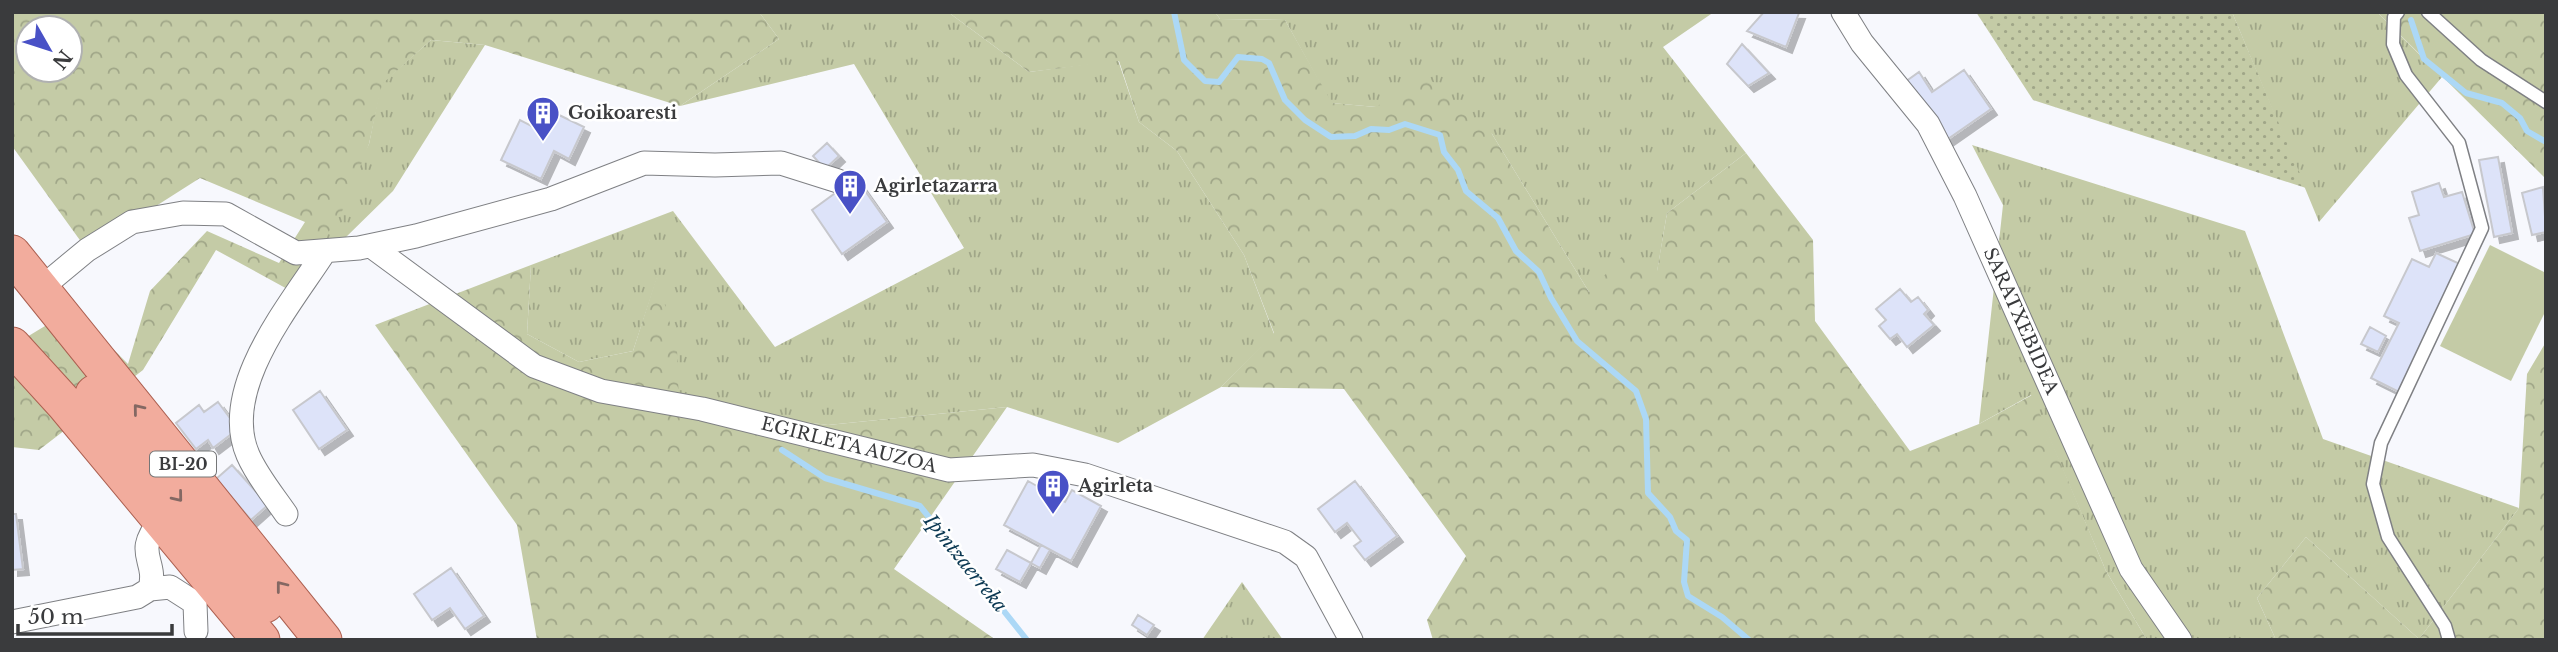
<svg xmlns="http://www.w3.org/2000/svg" width="2558" height="652" viewBox="0 0 2558 652" font-family="'Libre Baskerville',serif">
  <defs>
    <pattern id="grass-tufts" width="24" height="20" patternUnits="userSpaceOnUse" patternTransform="scale(1.75)"><rect width="24" height="20" fill="#c4cba6"/><path d="M3 7l-1-3M5 7V3M7 7l1-3M15 17l-1-3M17 17v-4M19 17l1-3" fill="none" stroke="#a0a688"/></pattern>
    <pattern id="forest-crowns" width="20" height="18" patternUnits="userSpaceOnUse" patternTransform="scale(1.75)"><rect width="20" height="18" fill="#c4cba6"/><path d="M2 6a3 3 0 1 1 6 0M12 15a3 3 0 1 1 6 0" fill="none" stroke="#a0a688"/></pattern>
    <pattern id="park-dots" width="8" height="8" patternUnits="userSpaceOnUse" patternTransform="scale(1.75)"><rect width="8" height="8" fill="#c4cba6"/><path d="M2 2h.1M6 6h.1" fill="none" stroke="#a0a688" stroke-width="1.8" stroke-linecap="round"/></pattern>
    <filter id="shadow"><feDropShadow dx="6" dy="6" stdDeviation="0" flood-color="#0004"/></filter>
  </defs>
  <rect width="100%" height="100%" fill="#f7f8fd"/>
  <!-- grass -->
  <path fill="url(#grass-tufts)" d="M759 12H948L1029 72 1118 60 1139 122 1177 151 1244 255 1274 334 1221 387 1118 443 1007 407 828 425 678 406 657 278 633 351 579 362 527 334 531 265 673 211 775 347 964 248 854 64 680 106 779 39Z
    M1215 12H1714L1663 47 1746 153 1667 213 1657 272 1589 292 1492 134 1376 107 1331 103 1285 20 1220 19Z
    M2232 12H2377L2442 77 2319 222Z
    M431 40 485 45 393 191 291 291 369 144 381 84Z
    M1972 145 2245 231 2323 439 2519 508 2419 639 2306 537 2257 598 2276 640H2147L2106 571 2031 395 1979 424 2003 205Z
    M1242 582 1283 640H1202Z"/>
  <!-- forest -->
  <path fill="url(#forest-crowns)" fill-rule="evenodd" d="M12 12H759L779 39 680 106 485 45 431 40 382 84 369 144 344 208 291 291 216 250 143 370 39 450 12 447V346L73 309 128 364 150 291 207 231 279 263 305 222 200 178 87 250 12 146ZM28 28H70V70H28Z
    M948 12H1215L1220 19 1285 20 1332 103 1376 107 1426 76 1492 134 1589 292 1626 252 1657 271 1667 213 1746 153 1813 240 1815 321 1910 451 1979 424 2032 395 2106 571 2147 640H1433L1427 620 1466 556 1344 389 1221 387 1274 333 1244 255 1177 151 1139 122 1119 61 1029 72Z
    M2377 12H2546V179Z
    M531 265 527 334 579 362 633 351 657 276 677 349 679 406 828 425 1007 407 894 569 996 640H537L517 525 375 325Z
    M2546 342V640H2276L2257 598 2306 537 2419 639 2519 508 2527 374Z"/>
  <!-- park -->
  <path fill="url(#park-dots)" d="M1976 12H2232L2306 188 2033 100Z"/>
  <!-- pitch -->
  <path fill="#c4cba6" d="M2490 245 2546 273V310L2511 381 2440 346Z"/>
  <g fill="none" stroke-linecap="round" stroke-linejoin="round">
    <!-- stream -->
    <path stroke="#acd8f6" stroke-width="6" d="M1174 12 1184 60 1205 81 1219 82 1238 57 1262 59 1269 63 1285 100 1305 120 1331 137 1355 136 1371 129 1389 130 1405 124 1440 135 1444 152 1458 170 1466 191 1498 218 1516 251 1539 272 1551 298 1577 341 1636 391 1646 419 1648 493 1670 517 1676 531 1687 540 1684 582 1688 596 1722 617 1749 640
      M2411 20 2424 59 2466 93 2502 103 2520 118 2527 131 2546 142
      M782 450 825 478 920 506 1027 640"/>
  </g>
  <!-- building -->
  <path fill="#dde3f9" stroke="#c7c8cd" stroke-width="2" filter="url(#shadow)" d="M1764 12 1799 13 1786 47 1747 31Z
    M1742 44 1769 73 1748 86 1727 64Z
    M1964 70 1991 109 1945 141 1905 82 1919 72 1932 92Z
    M557 114 584 127 569 159 554 151 541 179 501 160 520 120 547 134Z
    M827 143 839 156 825 169 813 156Z
    M2498 157 2512 233 2494 237 2479 160Z
    M856 178 887 222 842 254 812 210Z
    M2439 183 2444 197 2462 192 2475 234 2420 251 2409 218 2419 215 2412 192Z
    M2543 187 2546 232 2532 235 2522 193Z
    M2436 253 2462 265 2399 392 2371 378 2399 323 2384 316 2412 259 2429 267Z
    M1900 289 1911 302 1918 297 1928 310 1924 314 1934 325 1907 347 1897 334 1890 339 1879 326 1886 320 1876 309Z
    M2370 327 2386 336 2378 352 2361 344Z
    M320 391 347 430 319 449 293 410Z
    M218 402 238 429 213 448 208 440 196 449 176 423 199 405 204 412Z
    M232 465 268 505 251 520 216 479Z
    M1028 481 1065 502 1072 490 1101 506 1071 561 1004 525Z
    M1355 481 1397 536 1365 560 1354 546 1361 541 1347 523 1335 532 1318 509Z
    M12 514H16L23 569 12 570Z
    M1041 545 1050 550 1040 568 1031 563Z
    M1007 550 1031 563 1020 582 996 569Z
    M451 568 484 616 465 629 450 608 432 620 414 594Z
    M1138 615 1154 625 1147 635 1132 625Z"/>
  <g fill="none" stroke-linecap="round" stroke-linejoin="round">
    <defs>
      <path id="service" d="M2398 12 2394 17 2393 44 2406 75 2459 143 2482 228 2381 443 2373 484 2388 537 2445 626 2449 640
        M2428 12 2481 60 2546 102"/>
      <path id="minor" d="M1843 12 1862 43 1928 124 1965 196 2131 569 2180 640
        M371 246 534 366 601 391 702 409 949 470 1033 465 1085 475 1285 542 1306 557 1351 640
        M40 289 87 250 132 222 183 213 226 214 296 253 359 248 416 236 551 199 644 163 715 165 781 163 838 181
        M286 514C273 495 257 476 248 455 219 388 291 304 325 251
        M150 589 170 587 195 603 196 631
        M12 622 137 597 150 589C158 558 132 555 161 520"/>
      <path id="primary" d="M12 254 323 640
        M12 346 64 403 261 640
        M94 394 265 604"/>
    </defs>
    <!-- service casing -->
    <use href="#service" stroke="#7f8084" stroke-width="15"/>
    <!-- minor casing -->
    <use href="#minor" stroke="#7f8084" stroke-width="25"/>
    <!-- primary casing -->
    <use href="#primary" stroke="#ac6051" stroke-width="39"/>
    <!-- service -->
    <use href="#service" stroke="#fff" stroke-width="12"/>
    <!-- minor -->
    <use href="#minor" stroke="#fff" stroke-width="23"/>
    <!-- primary -->
    <use href="#primary" stroke="#f2ac9d" stroke-width="37"/>
  </g>
  <!-- one-way arrows -->
  <defs><path id="oneway-chevron" d="M-2-3.5L2.5 0L-2 3.5" fill="none" stroke-width="1.6" stroke-linecap="round" stroke-linejoin="round" transform="scale(1.75)"/></defs>
  <g stroke="#846863">
    <use href="#oneway-chevron" transform="translate(138 409) rotate(-129)"/>
    <use href="#oneway-chevron" transform="translate(178 497) rotate(51)"/>
    <use href="#oneway-chevron" transform="translate(281 586) rotate(-128)"/>
  </g>
  <!-- icons -->
  <defs>
    <symbol id="building-pin" viewBox="-11 -11 22 30"><path d="M0 17L-7.5 6A9.5 9.5 0 1 1 7.5 6Z" fill="#4951c6" stroke="#fff"/><path d="M-4-6H4V6H1V3H-1V6H-4ZM-2.5-4.3h1.7v1.8h-1.7ZM.8-4.3h1.7v1.8H.8ZM-2.5-1h1.7V.8h-1.7ZM.8-1h1.7V.8H.8Z" fill="#fff"/></symbol>
  </defs>
  <g fill-rule="evenodd">
    <use href="#building-pin" x="524" y="94" width="38" height="52"/>
    <use href="#building-pin" x="831" y="167" width="38" height="52"/>
    <use href="#building-pin" x="1034" y="467" width="38" height="52"/>
  </g>
  <g text-anchor="middle" stroke-width="5" stroke-linejoin="round" paint-order="stroke">
    <!-- shield labels -->
    <rect fill="#fff" stroke="#757677" stroke-width="2" x="150" y="451.5" width="66" height="25" rx="5"/>
    <g font-size="16" font-weight="bold" fill="#3a3b3d">
      <text x="183" y="470">BI-20</text>
    </g>
    <!-- poi labels -->
    <g font-size="18" font-weight="bold" fill="#3a3b3d" stroke="#fff" text-anchor="start">
      <text x="568" y="119">Goikoaresti</text>
      <text x="874" y="192">Agirletazarra</text>
      <text x="1078" y="492">Agirleta</text>
    </g>
    <!-- street labels -->
    <g font-size="18" fill="#3a3b3d" stroke="#fff">
      <text transform="translate(2021 321) rotate(66)" y="6">SARATXEBIDEA</text>
      <text transform="translate(849 445) rotate(14)" y="6">EGIRLETA AUZOA</text>
    </g>
    <!-- water labels -->
    <g font-size="19" font-style="italic" fill="#0b3852" stroke="#fff">
      <text transform="translate(966 563) rotate(51)" y="7">Ipintzaerreka</text>
    </g>
  </g>
  <!-- border -->
  <rect width="2558" height="652" fill="none" stroke="#3a3b3d" stroke-width="28"/>
  <!-- north arrow -->
  <g transform="translate(49 49) rotate(129)"><circle r="33" fill="#ffffff" stroke="#b0b1b1" stroke-width="2"/>
  <path d="M0-5L12 26L0 18L-12 26Z" fill="#4951c6"/>
  <text y="-10" font-size="19" font-weight="bold" text-anchor="middle" fill="#3a3b3d">N</text>
  </g>
  <!-- scale -->
  <path d="M18 624v10h154v-10" fill="none" stroke="#3a3b3d" stroke-width="3.5"/>
  <text x="28" y="624" font-size="21" fill="#3a3b3d" stroke="#ffffff" stroke-width="5" paint-order="stroke">50 m</text>
</svg>
